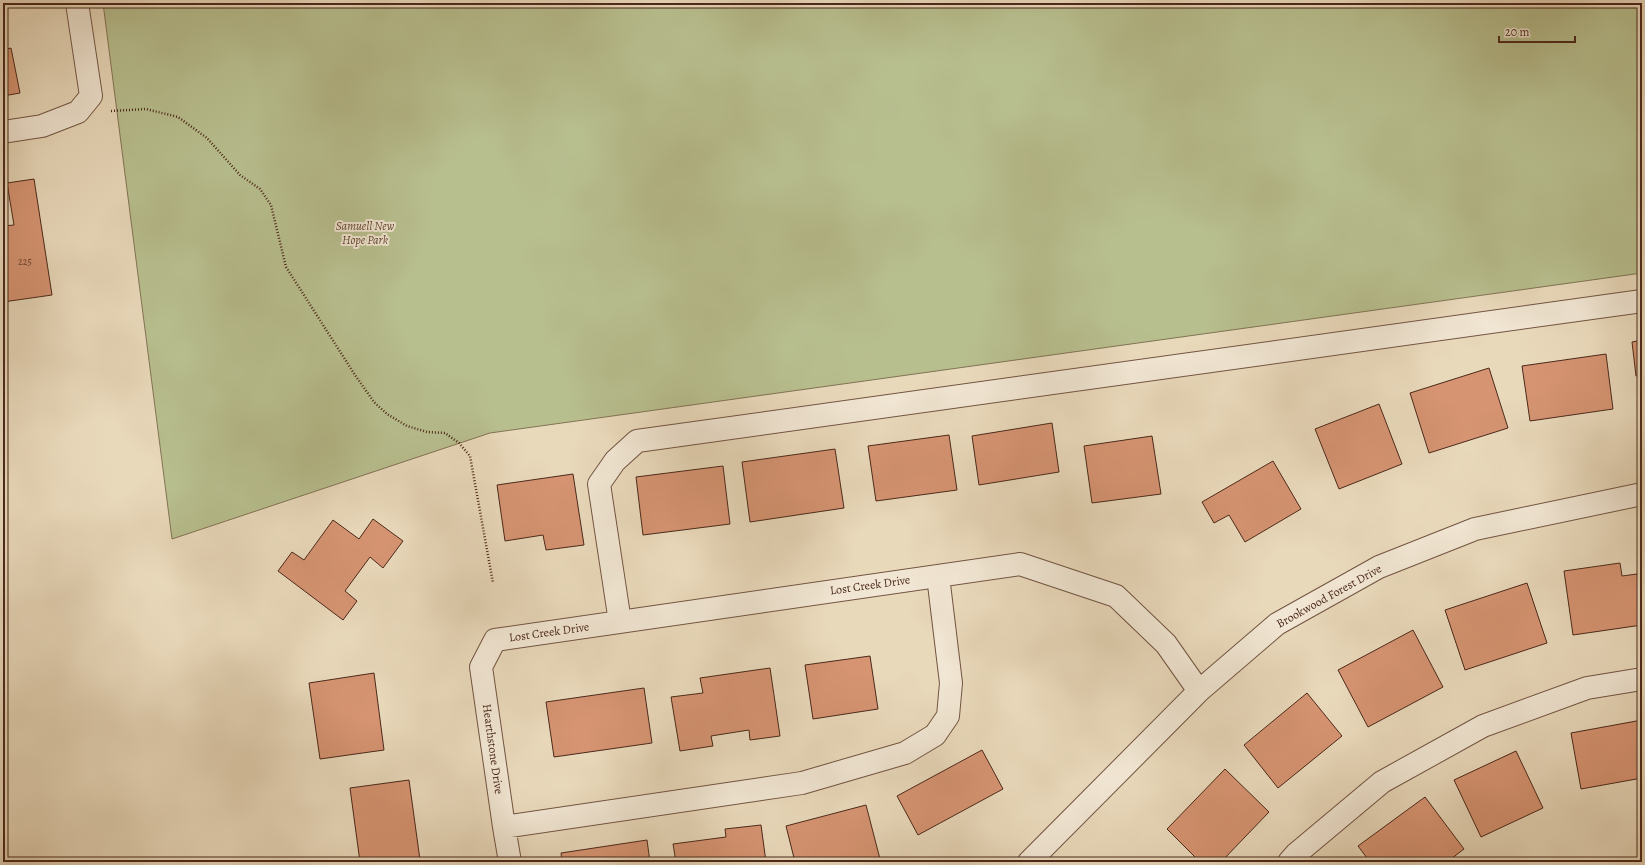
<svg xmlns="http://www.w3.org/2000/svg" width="1645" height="865" viewBox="0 0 1645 865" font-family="Alegreya,serif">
  <rect width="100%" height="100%" fill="#e9d9bb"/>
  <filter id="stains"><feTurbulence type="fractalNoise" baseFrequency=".005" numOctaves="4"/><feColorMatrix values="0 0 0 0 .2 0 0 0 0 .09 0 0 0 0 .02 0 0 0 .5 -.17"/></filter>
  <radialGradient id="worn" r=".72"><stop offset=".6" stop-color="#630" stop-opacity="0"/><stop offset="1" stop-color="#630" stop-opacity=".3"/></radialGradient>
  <!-- green -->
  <path fill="#b8bf8f" stroke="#827454" d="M103 3H1642V273L490 433 172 539Z"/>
  <!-- building -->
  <path fill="#d69472" stroke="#4b281a" d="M11 48 20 93 3 96V50Z
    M34 179 52 295 3 302V226L14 225 7 183Z
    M1642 340V375L1636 376 1632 342Z
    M1606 354 1613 409 1530 421 1522 366Z
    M1489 368 1508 428 1429 453 1410 393Z
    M1379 404 1402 464 1339 489 1315 429Z
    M1052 423 1059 472 979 485 972 436Z
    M949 435 957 490 876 501 868 446Z
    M1152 436 1161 494 1092 503 1084 446Z
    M835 449 844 508 750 522 742 462Z
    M1273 461 1301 509 1245 542 1229 515 1214 523 1202 502Z
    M723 466 730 524 643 535 636 477Z
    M573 474 584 545 546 550 543 535 505 541 497 485Z
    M373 519 403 541 383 568 370 557 345 591 357 601 343 620 278 571 292 552 304 560 333 520 359 539Z
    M1620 563 1622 576 1637 574 1642 613V625L1573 635 1564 571Z
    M1527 583 1547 643 1465 670 1445 610Z
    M1413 630 1443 687 1368 727 1338 670Z
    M870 656 878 709 813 719 805 665Z
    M770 668 780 736 750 740 749 730 711 736 713 746 680 751 671 697 703 693 700 678Z
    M374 673 384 750 320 759 309 683Z
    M644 688 652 743 554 757 546 702Z
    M1307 693 1342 736 1278 788 1244 745Z
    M1642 720V778L1581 789 1571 733Z
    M982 750 1003 789 918 835 897 796Z
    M1516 751 1543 808 1481 837 1454 780Z
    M1225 769 1269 812 1221 862H1200L1167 829Z
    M409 780 420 860 408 862H360L350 788Z
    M1425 797 1464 849 1447 862H1370L1358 846Z
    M866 805 880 859 871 862H795L786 826Z
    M761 825 766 862H676L673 844 726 837 725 829Z
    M647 840 650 862H562L561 853Z"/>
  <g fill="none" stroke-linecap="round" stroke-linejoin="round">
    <defs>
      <path id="minor" d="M3 132 42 126 78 112 91 96 77 3
        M620 622 599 484 615 461 637 441 1642 301
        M504 827 802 783 905 753 935 735 948 716 951 683 938 576
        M510 862 504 827 481 667 495 640 1020 564 1116 596 1166 644 1199 691
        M1029 862 1199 691 1277 624 1379 567 1475 529 1642 494
        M1289 862 1296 854 1382 782 1483 726 1587 688 1642 679"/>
    </defs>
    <!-- minor casing -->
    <use href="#minor" stroke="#725442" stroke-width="24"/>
    <!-- path -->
    <path stroke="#4b281a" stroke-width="2.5" stroke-dasharray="1 2" stroke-linecap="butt" d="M111 111 146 109 178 117 207 138 240 175 260 189 271 205 286 267 355 375 374 402 387 414 407 426 427 432 445 433 459 443 470 456 493 583"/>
    <!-- minor -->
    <use href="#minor" stroke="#f1e6d3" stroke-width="22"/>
  </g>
  <g text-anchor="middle" stroke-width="4" stroke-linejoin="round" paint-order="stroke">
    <!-- number labels -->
    <g font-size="10" fill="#6e4330">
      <text x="25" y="265">225</text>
    </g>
    <!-- park labels -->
    <g font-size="12" font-style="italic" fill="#614631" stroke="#f1e6d3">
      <text x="365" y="230">Samuell New<tspan x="365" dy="14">Hope Park</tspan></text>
    </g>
    <!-- street labels -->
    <g font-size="12" fill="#4b281a" stroke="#f1e6d3">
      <text transform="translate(870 585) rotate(-8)" y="4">Lost Creek Drive</text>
      <text transform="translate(1329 596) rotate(-29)" y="4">Brookwood Forest Drive</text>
      <text transform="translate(549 632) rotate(-8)" y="4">Lost Creek Drive</text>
      <text transform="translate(493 749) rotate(82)" y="4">Hearthstone Drive</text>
    </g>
  </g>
  <!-- margin -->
  <rect width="1645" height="865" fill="none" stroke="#e9d9bb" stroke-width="16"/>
  <rect x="4" y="4" width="1637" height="857" fill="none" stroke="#4b281a" stroke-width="2"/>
  <rect x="8" y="8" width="1629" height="849" fill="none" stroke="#4b281a"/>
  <!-- scale -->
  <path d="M1499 36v6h76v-6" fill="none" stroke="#4b281a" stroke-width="2"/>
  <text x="1505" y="36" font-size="12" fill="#4b281a" stroke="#f1e6d3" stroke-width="3" paint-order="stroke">20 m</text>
  <rect width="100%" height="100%" filter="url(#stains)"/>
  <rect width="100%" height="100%" fill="url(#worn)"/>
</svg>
